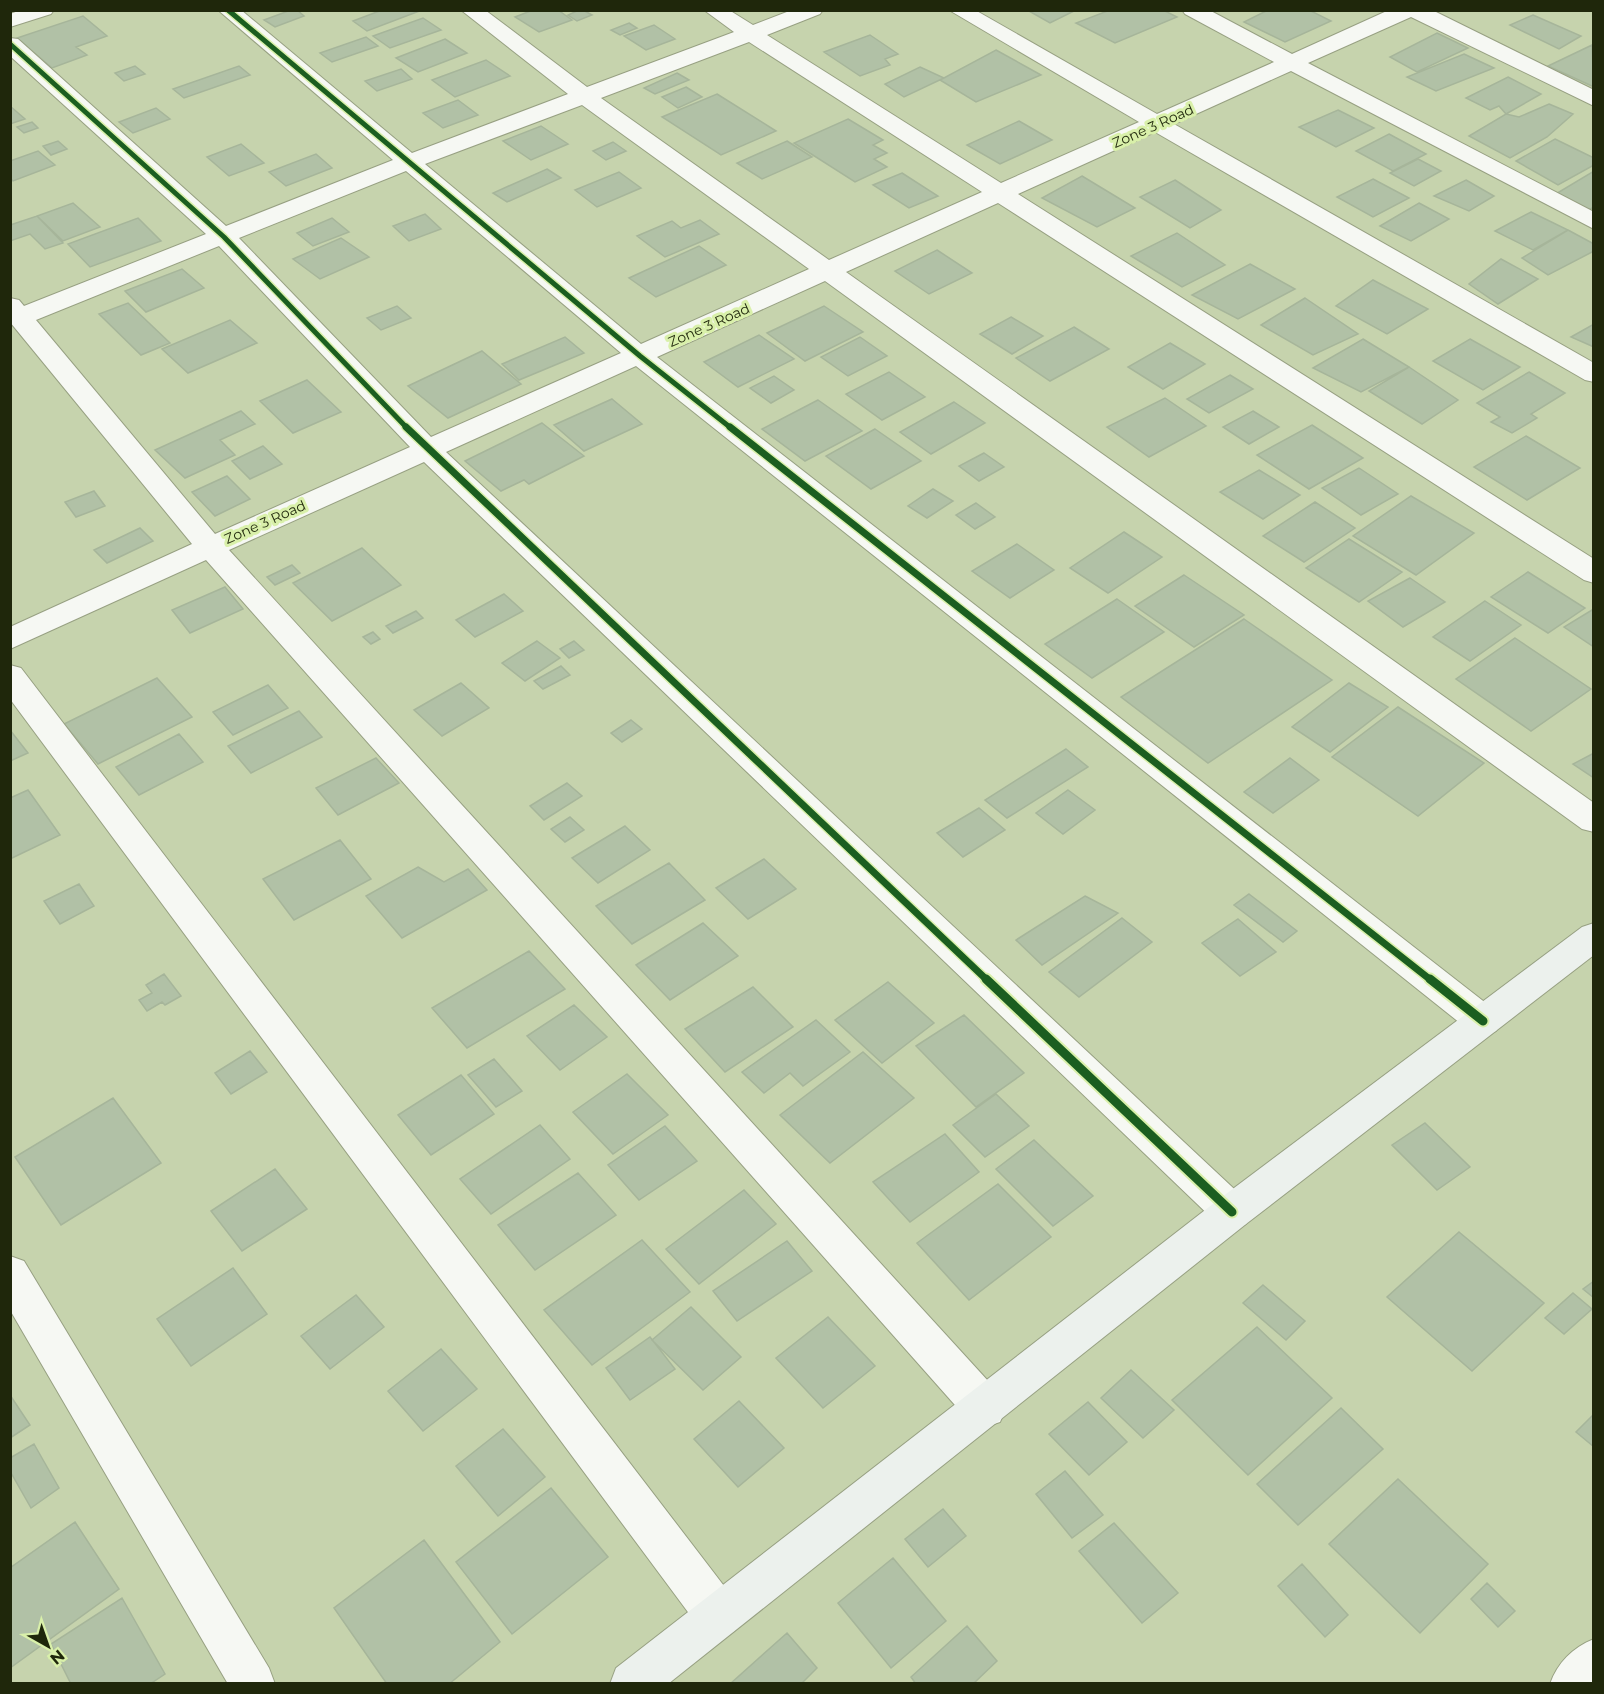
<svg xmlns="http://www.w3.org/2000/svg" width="1604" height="1694" viewBox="0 0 1604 1694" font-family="Montserrat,sans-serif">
  <rect width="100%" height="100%" fill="#c6d3ad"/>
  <!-- building -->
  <path fill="#b1c1a6" stroke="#a6b59a" stroke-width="1.5" d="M291 10H297L304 16 275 27 264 20Z
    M382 10H422L367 31 353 21Z
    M533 10H558L572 20 539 32 515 17Z
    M579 10H583L592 15 577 21 568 15Z
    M1076 10 1050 23 1029 11 1030 10Z
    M1110 10H1163L1177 17 1115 43 1076 23Z
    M1268 10H1309L1331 21 1285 42 1244 22Z
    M1533 15 1581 36 1559 49 1510 25Z
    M83 16 107 36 76 47 87 55 52 68 17 38Z
    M423 18 441 30 390 48 373 36Z
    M629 23 637 28 620 35 611 30Z
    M654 25 675 39 646 50 624 36Z
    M1437 33 1468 48 1417 72 1390 57Z
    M870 35 898 54 885 59 890 65 860 76 824 52Z
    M366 37 378 46 332 62 320 53Z
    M445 39 467 53 418 72 396 58Z
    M1592 45 1594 87 1548 66Z
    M996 50 1041 75 976 102 940 80Z
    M1464 54 1494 68 1436 91 1407 77Z
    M486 60 510 76 455 97 432 80Z
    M135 66 145 74 124 81 115 73Z
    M239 66 250 75 184 98 173 89Z
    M920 67 944 78 904 97 885 84Z
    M401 69 412 79 377 91 365 81Z
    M677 73 689 80 655 94 644 88Z
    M1508 77 1541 94 1506 114 1499 106 1490 110 1466 98Z
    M686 87 702 97 678 108 662 97Z
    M717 94 776 131 721 155 662 117Z
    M458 100 478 115 443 128 423 113Z
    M1549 104 1573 114 1547 137 1510 158 1469 136 1506 114 1519 117Z
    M10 106 25 119 10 124Z
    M156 108 170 119 133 133 119 122Z
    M1338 110 1374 128 1336 147 1299 127Z
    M848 119 883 140 873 145 887 153 874 159 887 167 855 182 794 143Z
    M1019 121 1052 140 1000 164 967 145Z
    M32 122 38 128 24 133 17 127Z
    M541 126 568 144 531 160 503 141Z
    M1389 134 1426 154 1393 171 1356 151Z
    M1555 139 1594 158V165L1558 185 1516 161Z
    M58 141 67 149 51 155 43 146Z
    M787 141 812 157 762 179 737 163Z
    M613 142 626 151 606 160 593 151Z
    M241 144 264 163 229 176 207 157Z
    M38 151 55 165 13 181 10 178V161Z
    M316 154 332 168 286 186 269 172Z
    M1418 159 1441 171 1414 186 1390 173Z
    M547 169 561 178 507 202 493 193Z
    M1594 171V207L1585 212 1554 195Z
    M619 172 641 188 597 207 575 190Z
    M902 173 938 196 909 208 873 185Z
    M1082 176 1135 208 1097 227 1042 198Z
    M1373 179 1409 198 1373 217 1337 197Z
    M1175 180 1221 210 1190 228 1140 197Z
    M1466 180 1494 196 1469 211 1434 196Z
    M73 203 100 227 63 241 37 216Z
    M1419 203 1449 219 1411 241 1380 226Z
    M1531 212 1568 230 1533 250 1495 231Z
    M425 214 441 229 409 241 393 226Z
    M37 216 63 243 45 249 30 234 10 241V225Z
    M138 218 161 241 90 267 68 244Z
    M332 218 349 232 313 246 297 233Z
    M700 220 719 234 665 257 637 236 672 221 681 228Z
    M1568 230 1594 244V251L1548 275 1522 258Z
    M1177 233 1225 265 1182 287 1131 256Z
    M341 238 369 257 320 279 293 259Z
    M699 246 726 265 656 297 629 278Z
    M937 250 972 273 929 294 895 271Z
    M1501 259 1538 279 1498 304 1469 284Z
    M1250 264 1295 289 1238 319 1192 295Z
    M182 269 204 288 146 312 125 291Z
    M1373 280 1428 309 1387 334 1336 306Z
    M1305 298 1358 334 1313 355 1261 325Z
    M128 303 170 343 141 355 99 314Z
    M397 306 411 318 381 330 367 318Z
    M824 306 863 332 805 361 767 333Z
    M1011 317 1043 336 1012 354 980 334Z
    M230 320 257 343 188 373 162 349Z
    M1594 324V347L1571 337Z
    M1074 327 1109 349 1050 381 1016 358Z
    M759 335 794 359 738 387 704 362Z
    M565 337 584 353 519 380 502 364Z
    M860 337 887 356 848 376 821 357Z
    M1363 339 1409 367 1361 392 1313 368Z
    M1470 339 1520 367 1483 390 1433 361Z
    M1170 343 1205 364 1163 389 1128 367Z
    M482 351 521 384 448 418 408 386Z
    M1409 367 1458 400 1422 424 1369 391Z
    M889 372 925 397 882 420 846 394Z
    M1529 372 1565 393 1531 414 1537 418 1512 433 1491 422 1500 417 1477 403Z
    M1230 375 1253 389 1209 413 1187 399Z
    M774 376 794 390 771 403 750 388Z
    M307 380 341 412 293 433 260 401Z
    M1165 398 1206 426 1149 457 1107 427Z
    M612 399 642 424 584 451 554 425Z
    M818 400 862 431 805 461 762 429Z
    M954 402 985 423 931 454 900 432Z
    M241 411 255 424 220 440 235 455 185 478 155 450Z
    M1253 411 1279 427 1249 444 1223 427Z
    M542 423 584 456 529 484 524 480 501 491 465 461Z
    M1312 425 1363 458 1309 489 1257 455Z
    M875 429 921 461 871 489 826 456Z
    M1526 436 1580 468 1527 500 1474 467Z
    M263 446 282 464 250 479 232 461Z
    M984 453 1004 467 979 481 959 466Z
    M1359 468 1398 494 1361 515 1322 488Z
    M1259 470 1300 495 1263 519 1220 492Z
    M227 476 250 499 215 516 192 492Z
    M933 489 953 501 927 518 908 506Z
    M94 491 105 506 76 517 65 502Z
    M1411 496 1474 533 1416 575 1353 536Z
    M1315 502 1355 528 1304 562 1263 536Z
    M976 503 995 517 975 529 956 515Z
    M140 528 153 541 107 563 94 550Z
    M1124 532 1162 557 1108 593 1070 568Z
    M1349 539 1402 572 1359 602 1306 568Z
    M1017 544 1054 570 1010 598 972 571Z
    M362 548 401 585 332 621 293 583Z
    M292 565 300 573 275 585 267 577Z
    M1528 572 1585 608 1548 633 1491 597Z
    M1184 575 1244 615 1194 647 1135 606Z
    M1410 578 1445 602 1403 627 1368 601Z
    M225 587 243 609 190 633 172 610Z
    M504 594 523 611 475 637 456 620Z
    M1117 599 1164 632 1092 678 1045 644Z
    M1485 601 1521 625 1470 661 1433 637Z
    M1592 610 1594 612V647L1564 627Z
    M416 611 423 618 393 633 386 626Z
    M1244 619 1332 680 1208 763 1121 697Z
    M373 632 380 639 371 644 363 637Z
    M1515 638 1591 689 1531 731 1456 679Z
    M537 641 560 658 525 681 502 663Z
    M574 641 584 650 569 658 560 649Z
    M561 666 570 675 543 689 534 681Z
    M157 678 192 717 98 764 64 724Z
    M461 683 489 708 442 736 414 710Z
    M1349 683 1388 707 1330 752 1292 727Z
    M268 685 288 708 233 735 213 712Z
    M1398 707 1484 763 1418 816 1332 757Z
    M299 711 322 737 251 773 228 746Z
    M631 720 642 729 622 742 611 733Z
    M10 730 28 753 10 761Z
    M179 734 203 762 139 795 116 767Z
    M1066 749 1088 767 1007 818 985 800Z
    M1594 753V778L1573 764Z
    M376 758 399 783 338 815 316 788Z
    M1290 758 1319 780 1273 813 1244 792Z
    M567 783 582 796 544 820 530 806Z
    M28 790 60 835 10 859V798Z
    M1068 790 1095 810 1063 834 1036 813Z
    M979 808 1005 830 963 857 937 833Z
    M570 817 584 830 565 842 551 829Z
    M625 826 650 850 598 883 572 858Z
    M340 840 371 879 294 920 263 879Z
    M764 859 796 889 748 919 716 888Z
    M669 863 705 900 632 944 596 906Z
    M418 867 444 882 468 869 487 890 402 938 366 896Z
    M79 884 94 906 60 924 44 901Z
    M1249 894 1297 931 1283 942 1234 905Z
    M1085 896 1118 913 1042 965 1016 940Z
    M1122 918 1152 942 1079 997 1049 972Z
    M1238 919 1276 952 1240 976 1202 943Z
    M703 923 738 956 670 1000 636 965Z
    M529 951 565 989 467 1048 432 1008Z
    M164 974 181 996 165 1005 162 1002 147 1011 139 1000 152 993 146 985Z
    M888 982 934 1023 882 1063 835 1020Z
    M753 987 793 1027 725 1072 685 1029Z
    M574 1005 607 1037 560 1070 527 1036Z
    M964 1015 1024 1073 976 1107 916 1046Z
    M816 1020 850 1052 803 1086 790 1073 764 1093 742 1072Z
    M250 1051 267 1072 231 1094 215 1073Z
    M863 1052 914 1098 830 1163 780 1115Z
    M494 1059 522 1091 496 1107 468 1075Z
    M627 1074 668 1115 613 1154 573 1112Z
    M461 1075 494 1114 431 1155 398 1115Z
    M996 1094 1029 1126 985 1157 953 1125Z
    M113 1098 161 1163 61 1225 15 1157Z
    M1425 1123 1470 1167 1437 1190 1392 1145Z
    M540 1125 570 1159 491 1214 460 1179Z
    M665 1126 697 1161 639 1200 608 1165Z
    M945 1134 979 1172 910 1222 873 1182Z
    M1034 1140 1093 1196 1053 1226 996 1169Z
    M275 1169 307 1209 242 1251 211 1211Z
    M578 1173 616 1215 535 1270 498 1225Z
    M998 1184 1051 1237 969 1300 917 1243Z
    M744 1190 776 1224 699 1284 666 1249Z
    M1459 1232 1544 1303 1472 1371 1387 1297Z
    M642 1240 690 1292 592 1365 544 1310Z
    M787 1241 812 1271 737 1321 713 1291Z
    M233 1268 267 1314 191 1366 157 1319Z
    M1594 1281V1298L1583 1289Z
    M1263 1285 1305 1321 1286 1340 1243 1303Z
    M1573 1293 1592 1309 1564 1334 1545 1318Z
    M356 1295 384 1327 330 1369 301 1336Z
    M691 1307 741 1357 703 1390 652 1340Z
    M828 1317 875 1366 823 1408 776 1358Z
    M1257 1327 1332 1398 1248 1475 1172 1400Z
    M650 1337 675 1369 630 1400 606 1368Z
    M441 1349 477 1389 423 1431 388 1391Z
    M1131 1370 1174 1410 1143 1438 1101 1398Z
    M10 1395 30 1425 10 1438Z
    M739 1401 784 1448 738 1487 694 1439Z
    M1088 1402 1127 1442 1089 1475 1049 1434Z
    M1341 1408 1383 1449 1298 1525 1257 1484Z
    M1594 1414V1447L1576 1432Z
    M503 1429 545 1477 498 1516 456 1466Z
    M34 1444 59 1488 31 1508 10 1471V1458Z
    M1065 1471 1103 1515 1072 1538 1036 1494Z
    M1398 1479 1488 1564 1420 1633 1329 1544Z
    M551 1488 608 1557 512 1634 456 1562Z
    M943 1509 966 1536 928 1567 905 1539Z
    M75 1522 119 1589 10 1668V1568Z
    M1114 1523 1178 1593 1142 1623 1079 1551Z
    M424 1540 500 1642 449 1684H387L334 1608Z
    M893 1558 946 1621 891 1668 838 1603Z
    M1302 1564 1348 1615 1325 1637 1278 1586Z
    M1487 1583 1515 1611 1498 1627 1471 1599Z
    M122 1598 165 1674 150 1684H71L51 1644Z
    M967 1626 997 1661 973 1684H916L911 1677Z
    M787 1633 817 1668 801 1684H730Z"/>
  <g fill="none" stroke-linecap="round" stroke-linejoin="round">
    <defs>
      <path id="street" d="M21 10H54L51 14 10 27V14Z
        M218 10H241L412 153 568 94 461 10H485L587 87 734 32 704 10H729L753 25 792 10H823L820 14 767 35 1001 183 1139 122 949 10H975L1157 114 1274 62 1185 14 1182 10H1209L1292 54 1389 10H1432L1594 90V106L1411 17 1308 63 1594 212V229L1291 71 1174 124 1594 363V382L1585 380 1155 132 1018 194 1594 559V583L1584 580 998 203 846 272 1594 803V832L1582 829 825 281 657 357 1496 1011 1501 1021 1496 1031 1483 1035 1470 1031 636 366 446 452 1246 1200 1251 1212 1246 1224 1232 1229 1218 1224 424 462 229 550 1000 1394 1006 1408 1000 1422 985 1427 970 1422 206 560 10 649V627L192 544 10 322V298L19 300 24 306 206 234 10 56V38L18 39 226 226 393 160ZM749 42 982 192 829 260 601 98ZM582 105 809 269 641 344 425 164ZM406 171 621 353 431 437 239 238ZM219 246 410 447 215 534 36 320Z
        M10 665 21 668 734 1599 740 1615 734 1631 718 1637 702 1631 10 699Z
        M10 1256 24 1261 269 1668 275 1684H228L10 1310Z
        M1594 1639V1684H1550C1558 1662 1572 1648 1594 1639Z"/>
      <path id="secondary" d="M1594 923V955L1246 1224 668 1684H610L616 1668 1218 1200 1582 927Z"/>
    </defs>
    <!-- street casing -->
    <use href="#street" stroke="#97a082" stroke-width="2"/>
    <!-- secondary casing -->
    <use href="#secondary" stroke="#97a082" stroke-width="2"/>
    <!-- street -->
    <use href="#street" fill="#f6f8f3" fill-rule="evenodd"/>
    <!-- secondary -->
    <use href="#secondary" fill="#ecf1ed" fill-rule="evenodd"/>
    <defs>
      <path id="cycleway-far2" d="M228 10 640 356 731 428
        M10 44 224 237 407 428"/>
      <path id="cycleway-far1" d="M406 427 988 981
        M730 427 1432 981"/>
      <path id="cycleway" d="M986 979 1232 1212
        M1430 979 1483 1021"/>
    </defs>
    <!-- cycleway-far2 casing -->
    <use href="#cycleway-far2" stroke="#d9f0aa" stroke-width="8"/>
    <!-- cycleway-far1 casing -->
    <use href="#cycleway-far1" stroke="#d9f0aa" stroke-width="10"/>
    <!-- cycleway casing -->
    <use href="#cycleway" stroke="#d9f0aa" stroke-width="13"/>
    <!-- cycleway-far2 -->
    <use href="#cycleway-far2" stroke="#1b5e20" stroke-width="5"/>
    <!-- cycleway-far1 -->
    <use href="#cycleway-far1" stroke="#1b5e20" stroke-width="7"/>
    <!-- cycleway -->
    <use href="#cycleway" stroke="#1b5e20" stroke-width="9"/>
  </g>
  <g text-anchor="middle" stroke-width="6" stroke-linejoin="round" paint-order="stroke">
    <!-- far-street labels -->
    <g font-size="14" fill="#1f270b" stroke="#d9f0aa">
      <text transform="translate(1153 126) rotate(-24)" y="5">Zone 3 Road</text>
      <text transform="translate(709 325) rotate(-24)" y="5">Zone 3 Road</text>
      <text transform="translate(265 522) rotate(-24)" y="5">Zone 3 Road</text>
    </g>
  </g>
  <!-- border -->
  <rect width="1604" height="1694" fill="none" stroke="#1f270b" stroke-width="24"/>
  <!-- north arrow -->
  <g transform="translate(48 1646) rotate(140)" stroke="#d9f0aa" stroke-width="4.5" paint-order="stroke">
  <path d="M0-4.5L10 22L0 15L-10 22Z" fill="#1f270b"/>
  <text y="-9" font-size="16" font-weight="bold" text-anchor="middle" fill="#1f270b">N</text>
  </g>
</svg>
